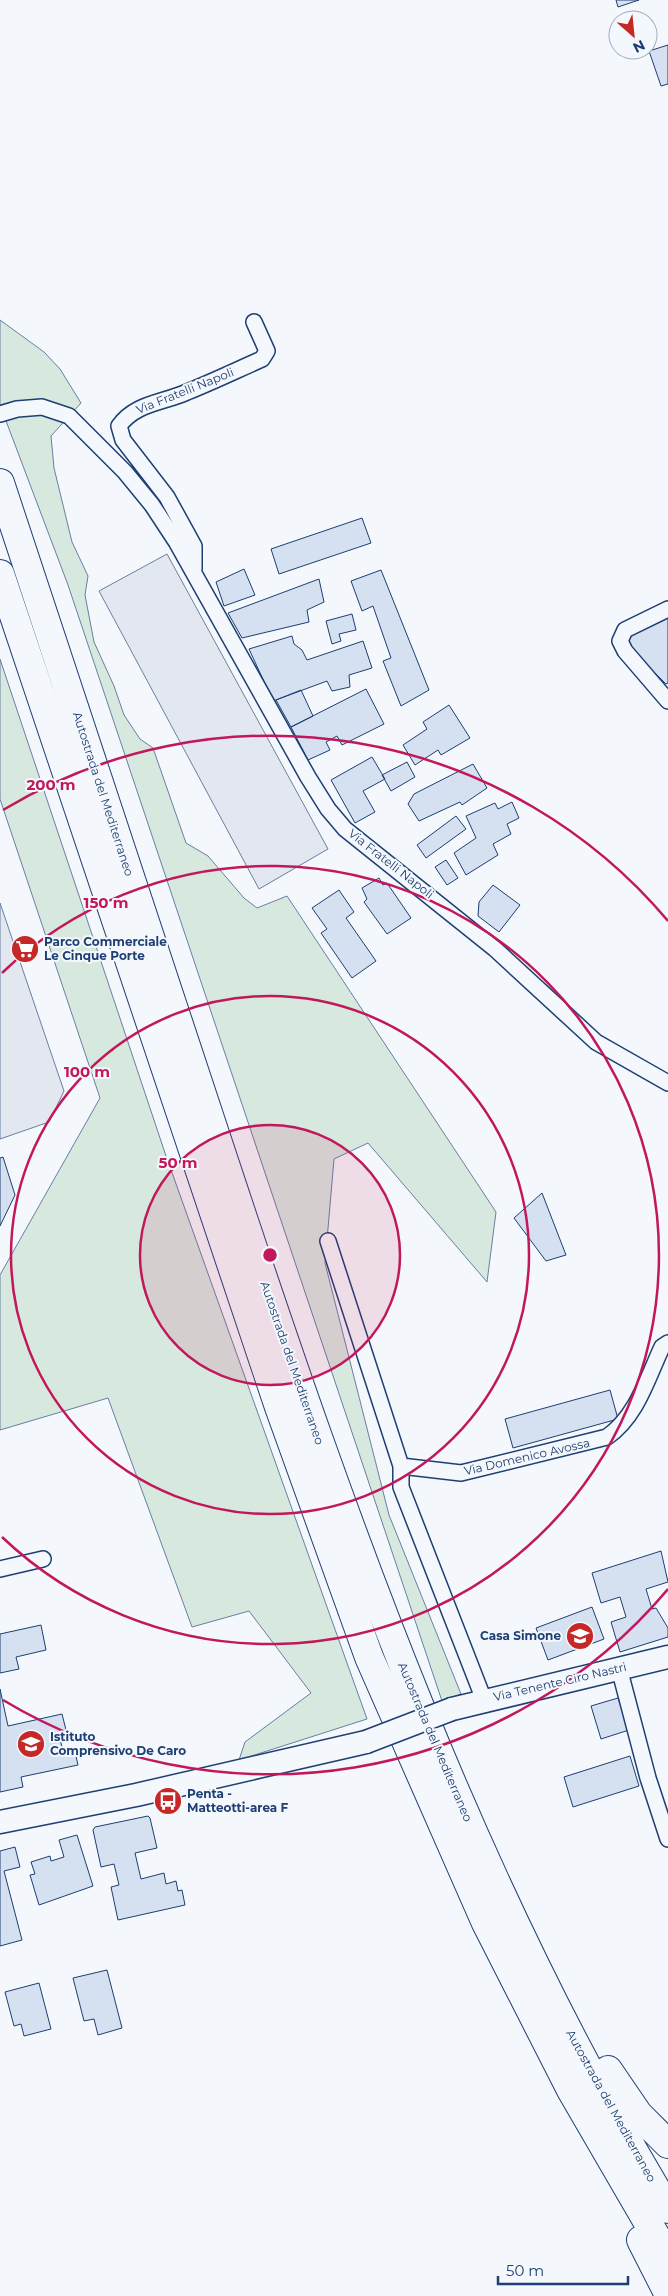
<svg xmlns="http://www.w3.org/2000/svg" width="668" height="2296" viewBox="0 0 668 2296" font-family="Montserrat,sans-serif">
  <rect width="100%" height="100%" fill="#f4f7fb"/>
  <!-- green -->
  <path fill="#d7e8df" stroke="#687fa3" d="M0 320 44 352 60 369 81 403 51 436 54 468 72 542 88 576 85 595 94 642 114 686 124 715 140 739 153 748 186 843 208 856 244 898 257 908 287 896 496 1212 487 1282 368 1143 334 1159 325 1263 389 1515 461 1694 442 1701 68 585 0 405Z
    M0 659 165 1153 367 1719 239 1760 245 1742 311 1693 249 1611 192 1627 108 1398 0 1430V1275L100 1098 0 799Z"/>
  <!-- parking -->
  <path fill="#e3e8f0" stroke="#687fa3" d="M167 554 328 849 259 889 99 591Z
    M0 903 64 1091 49 1122 0 1139Z"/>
  <!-- building -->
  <path fill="#d5e0f0" stroke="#1d3f73" d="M616 0H639L618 7Z
    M668 45V84L661 86 649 51Z
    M362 518 371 543 279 574 271 549Z
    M244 569 255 595 224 606 216 582Z
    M381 570 429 690 401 706 383 661 391 658 373 606 362 611 351 581Z
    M319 579 324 602 307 610 309 622 242 638 228 613Z
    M352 614 356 630 339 634 341 641 332 644 326 621Z
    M668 615V683L666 684 641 659 626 639Z
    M292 636 294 644 302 650 307 660 363 641 372 668 349 675 350 687 332 691 327 681 273 701 249 649Z
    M366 689 384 724 342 745 337 736 326 742 330 750 308 760 291 727Z
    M301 690 313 716 291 727 276 700Z
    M449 705 470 738 441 755 438 750 415 765 403 745 427 729 423 722Z
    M372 757 385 779 363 791 375 812 355 823 331 780Z
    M407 762 415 777 391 791 382 775Z
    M473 764 487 788 462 805 460 802 419 821 408 804 414 794Z
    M512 802 519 818 507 824 511 834 493 844 498 855 466 875 454 853 476 838 466 816 495 803 498 809Z
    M456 816 466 829 426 858 417 845Z
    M446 860 458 878 447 885 435 867Z
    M379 878 383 885 387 883 411 918 387 934 364 902 367 899 362 888Z
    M493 885 520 905 499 932 478 916 479 902Z
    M339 890 354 912 346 918 376 961 352 978 321 933 327 929 312 908Z
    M3 1157 15 1195 0 1226V1158Z
    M542 1193 566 1255 546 1261 514 1218Z
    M610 1390 618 1419 513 1448 505 1419Z
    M661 1551 668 1582 646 1589 652 1609 656 1608 668 1628V1637L620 1652 611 1622 626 1617 620 1597 601 1603 592 1573Z
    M592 1607 604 1639 548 1660 536 1628Z
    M41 1625 46 1650 16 1657 19 1669 0 1673V1634Z
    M0 1689 8 1726 62 1714 67 1734 59 1735 64 1755 75 1752 78 1765 21 1777 23 1787 0 1792Z
    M618 1698 629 1730 601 1739 591 1706Z
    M630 1756 639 1786 573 1807 564 1777Z
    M148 1816 150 1818 157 1848 135 1853 141 1879 164 1873 166 1884 176 1881 178 1891 182 1890 185 1905 118 1920 111 1887 119 1885 114 1864 101 1867 93 1830 95 1827Z
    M77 1835 93 1886 39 1905 30 1875 35 1874 31 1862 50 1856 51 1861 64 1857 59 1840Z
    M15 1847 20 1867 4 1871 22 1940 0 1946V1851Z
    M107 1970 122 2028 98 2035 94 2019 84 2021 73 1978Z
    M39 1983 51 2029 24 2036 21 2024 14 2026 5 1992Z"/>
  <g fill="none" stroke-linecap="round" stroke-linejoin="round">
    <defs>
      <path id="street" d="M0 414 17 409 42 407 69 416 125 472 152 505 177 543 308 777 328 809 345 829 495 949 596 1042 668 1083
        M194 569V546L167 497 123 440 119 426C135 403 163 403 187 392 212 382 237 370 262 359L267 351 254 322
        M668 609 625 630 620 641 625 651 668 701
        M328 1241 401 1466
        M0 1569 43 1559
        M619 1668 648 1778 668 1839
        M484 1700 401 1487V1466L461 1473 607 1437C637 1416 647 1379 662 1347L668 1343"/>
      <path id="secondary" d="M452 1709 668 1657
        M0 1822 136 1795 366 1742"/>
      <path id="highway" d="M0 483C76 713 152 943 228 1173 346 1529 472 1887 668 2209
        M0 574 279 1407 369 1657 486 1923 571 2090 668 2257
        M608 2070 638 2114 668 2144
        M641 2240 668 2293"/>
    </defs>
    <!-- street casing -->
    <use href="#street" stroke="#1d3f73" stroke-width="18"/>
    <!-- secondary casing -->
    <use href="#secondary" stroke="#1d3f73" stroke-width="25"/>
    <!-- highway casing -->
    <use href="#highway" stroke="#1d3f73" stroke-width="30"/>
    <!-- street -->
    <use href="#street" stroke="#f4f7fb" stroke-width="15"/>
    <!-- secondary -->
    <use href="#secondary" stroke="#f4f7fb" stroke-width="22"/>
    <!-- highway -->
    <use href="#highway" stroke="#f4f7fb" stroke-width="28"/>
    <defs>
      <path id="secondary-bridge" d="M366 1742 452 1709"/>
    </defs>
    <!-- secondary-bridge casing -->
    <use href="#secondary-bridge" stroke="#1d3f73" stroke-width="25" stroke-linecap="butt"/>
    <!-- secondary-bridge -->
    <use href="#secondary-bridge" stroke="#f4f7fb" stroke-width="22"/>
  </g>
  <!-- distance rings -->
  <circle cx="270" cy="1255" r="130" fill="#c2185b" fill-opacity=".12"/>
  <g fill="none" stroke="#c2185b" stroke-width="2.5">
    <circle cx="270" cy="1255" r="130"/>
    <circle cx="270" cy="1255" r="259"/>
    <path d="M2 973A389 389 0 1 1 2 1537"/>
    <path d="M668 1589A519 519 0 0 1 3 1700M3 810A519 519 0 0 1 668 921"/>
  </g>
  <!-- icons -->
  <defs>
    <symbol id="supermarket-disc" viewBox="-11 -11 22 22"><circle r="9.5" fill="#c62828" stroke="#f4f7fb"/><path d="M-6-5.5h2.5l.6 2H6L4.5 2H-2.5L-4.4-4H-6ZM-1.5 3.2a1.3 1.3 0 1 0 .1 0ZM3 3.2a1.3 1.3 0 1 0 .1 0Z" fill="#fff"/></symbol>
    <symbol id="school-disc" viewBox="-11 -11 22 22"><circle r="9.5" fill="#c62828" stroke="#f4f7fb"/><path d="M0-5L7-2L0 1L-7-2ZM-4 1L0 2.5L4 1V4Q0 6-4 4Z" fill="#fff"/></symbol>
    <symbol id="bus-disc" viewBox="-11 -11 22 22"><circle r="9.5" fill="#c62828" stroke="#f4f7fb"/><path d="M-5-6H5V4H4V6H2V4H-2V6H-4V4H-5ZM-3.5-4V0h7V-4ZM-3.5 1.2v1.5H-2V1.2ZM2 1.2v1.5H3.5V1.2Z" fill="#fff"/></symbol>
  </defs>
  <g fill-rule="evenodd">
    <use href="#supermarket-disc" x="9" y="933" width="32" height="32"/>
    <use href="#school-disc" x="564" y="1620" width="32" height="32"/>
    <use href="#school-disc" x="15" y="1728" width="32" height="32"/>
    <use href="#bus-disc" x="152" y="1785" width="32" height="32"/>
  </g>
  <g text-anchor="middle" stroke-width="4" stroke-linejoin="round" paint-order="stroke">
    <!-- street labels -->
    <g font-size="12" fill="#1d3f73" stroke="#f4f7fb">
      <text transform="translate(185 391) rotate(-22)" y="4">Via Fratelli Napoli</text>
      <text transform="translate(103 794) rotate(72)" y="4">Autostrada del Mediterraneo</text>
      <text transform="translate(391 864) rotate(38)" y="4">Via Fratelli Napoli</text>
      <text transform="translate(292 1363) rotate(71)" y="4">Autostrada del Mediterraneo</text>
      <text transform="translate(527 1457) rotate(-13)" y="4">Via Domenico Avossa</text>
      <text transform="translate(560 1682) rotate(-13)" y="4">Via Tenente Ciro Nastri</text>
      <text transform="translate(435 1742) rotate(67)" y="4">Autostrada del Mediterraneo</text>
      <text transform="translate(611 2106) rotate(61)" y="4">Autostrada del Mediterraneo</text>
    </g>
    <!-- poi labels -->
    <g font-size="12" font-weight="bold" fill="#1d3f73" stroke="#f4f7fb" text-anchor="start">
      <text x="44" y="946">Parco Commerciale<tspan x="44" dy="14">Le Cinque Porte</tspan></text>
      <text x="561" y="1640" text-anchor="end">Casa Simone</text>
      <text x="50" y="1741">Istituto<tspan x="50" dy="14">Comprensivo De Caro</tspan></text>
      <text x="187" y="1798">Penta -<tspan x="187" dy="14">Matteotti-area F</tspan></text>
    </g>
  </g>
  <circle cx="270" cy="1255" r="8" fill="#c2185b" stroke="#f4f7fb" stroke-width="2.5"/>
  <g font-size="15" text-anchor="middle" font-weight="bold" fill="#c2185b" stroke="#f4f7fb" stroke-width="4" stroke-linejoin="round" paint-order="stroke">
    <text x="51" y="790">200 m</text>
    <text x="106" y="908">150 m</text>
    <text x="87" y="1077">100 m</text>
    <text x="178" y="1168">50 m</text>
  </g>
  <!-- north arrow -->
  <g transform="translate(633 35) rotate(153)"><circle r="24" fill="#f4f7fb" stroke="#9eadc5"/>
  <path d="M0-4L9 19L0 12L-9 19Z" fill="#c62828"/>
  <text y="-8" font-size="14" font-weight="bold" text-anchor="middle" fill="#1d3f73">N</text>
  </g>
  <!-- scale -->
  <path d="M498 2276v8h130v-8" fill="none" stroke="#1d3f73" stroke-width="2.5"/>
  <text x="506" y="2276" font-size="15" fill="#1d3f73" stroke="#f4f7fb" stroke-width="4" paint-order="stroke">50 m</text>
</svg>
